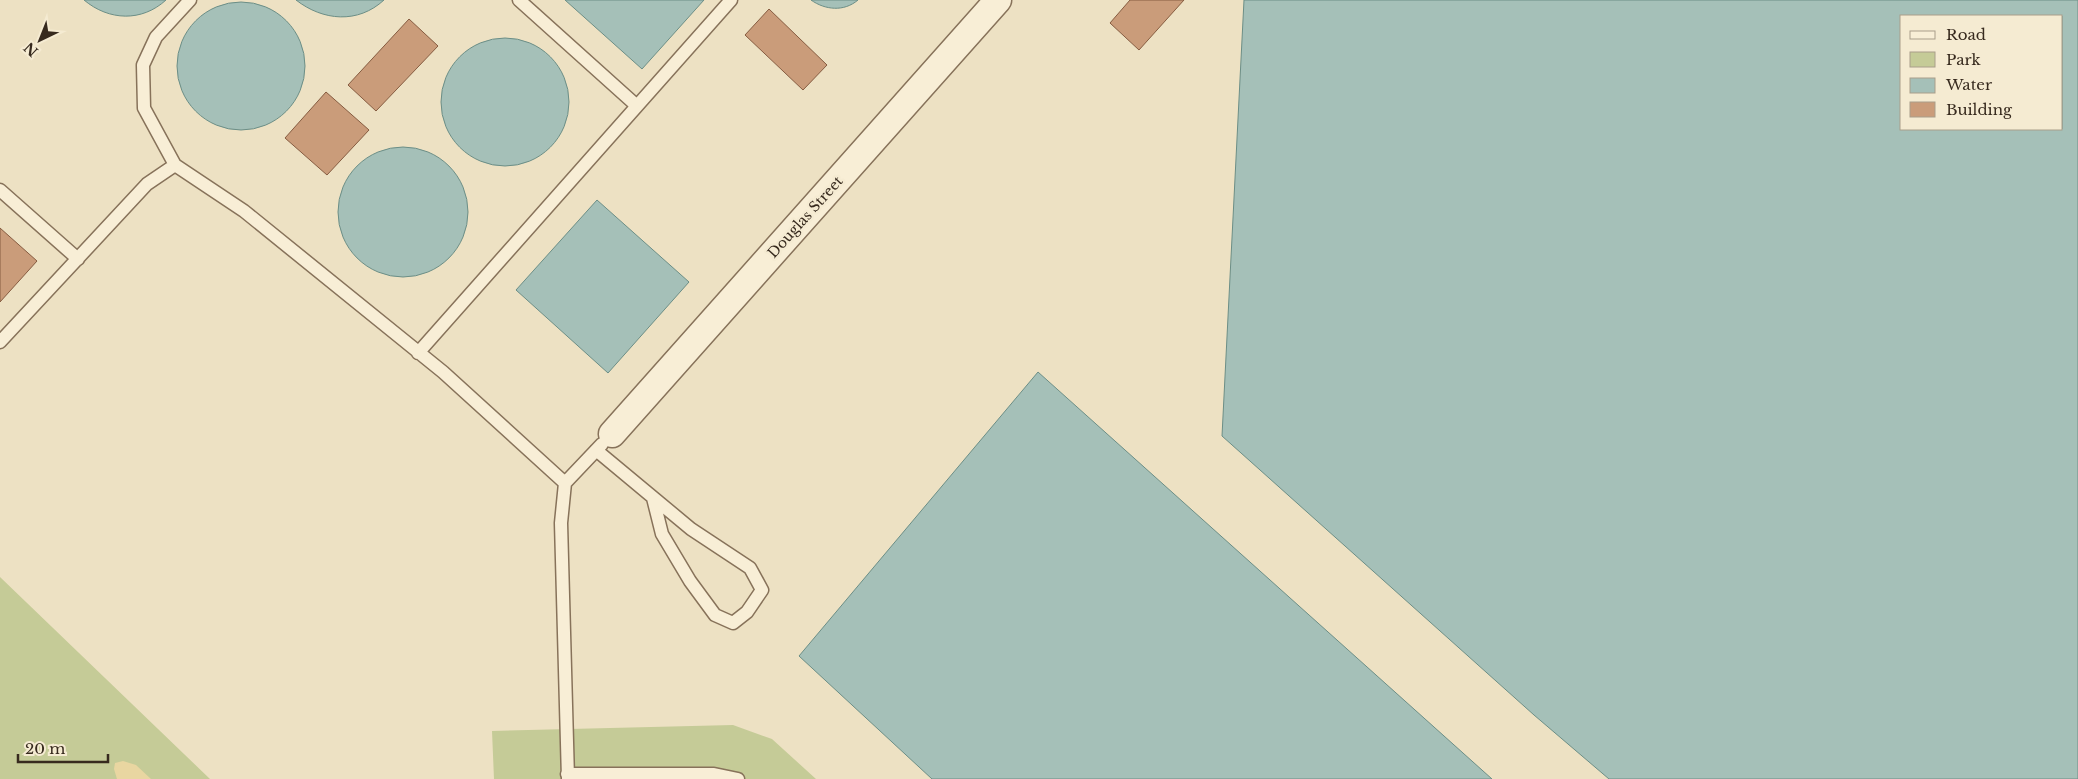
<svg xmlns="http://www.w3.org/2000/svg" width="2078" height="779" viewBox="0 0 2078 779" font-family="'Libre Baskerville',serif">
  <rect width="100%" height="100%" fill="#ede1c3"/>
  <!-- green -->
  <path fill="#c5cb97" d="M0 577 210 779H0Z
    M733 725 772 739 816 779H494L492 731Z"/>
  <!-- sand -->
  <path fill="#e9d6a1" d="M123 761 136 765 151 779H117L114 769 115 763Z"/>
  <!-- water -->
  <path fill="#a5c0b8" stroke="#6c8e86" fill-rule="evenodd" d="M84 0H166C142 22 109 21 84 0Z
    M296 0H384C358 24 323 21 296 0Z
    M565 0H704L642 69Z
    M811 0H858C844 12 825 10 811 0Z
    M1244 0H2078V779H1609L1534 715 1222 436ZM1902 16H2062V129H1902Z
    M177 66a64 64 0 1 1 128 0a64 64 0 1 1-128 0Z
    M441 102a64 64 0 1 1 128 0a64 64 0 1 1-128 0Z
    M338 212a65 65 0 1 1 130 0a65 65 0 1 1-130 0Z
    M597 200 689 282 608 373 516 290Z
    M1038 372 1492 779H932L799 656Z"/>
  <!-- building -->
  <path fill="#ca9c7a" stroke="#865c41" d="M1130 0H1184L1139 50 1110 23Z
    M769 9 827 65 803 90 745 35Z
    M409 19 438 46 376 111 348 85Z
    M326 92 369 130 327 175 285 138Z
    M0 228 37 261 0 302Z"/>
  <g fill="none" stroke-linecap="round" stroke-linejoin="round">
    <defs>
      <path id="service" d="M637 106 731 0
        M175 165 144 108 143 65 156 37 190 0
        M0 190 78 259
        M0 342 147 184 175 165 244 211 443 372 565 483
        M418 353 637 106 519 0
        M596 450 691 529 750 568 762 590 747 612 733 623 715 615 690 581 662 534 653 498
        M567 774H714L738 779
        M568 779 561 523 565 483 602 444"/>
      <path id="minor" d="M612 434 998 0"/>
    </defs>
    <!-- service casing -->
    <use href="#service" stroke="#87725a" stroke-width="15"/>
    <!-- minor casing -->
    <use href="#minor" stroke="#87725a" stroke-width="29"/>
    <!-- service -->
    <use href="#service" stroke="#f8eed6" stroke-width="12"/>
    <!-- minor -->
    <use href="#minor" stroke="#f8eed6" stroke-width="26"/>
  </g>
  <g text-anchor="middle" stroke-width="5" stroke-linejoin="round" paint-order="stroke">
    <!-- street labels -->
    <g font-size="14" fill="#372a1e" stroke="#f5ebd2">
      <text transform="translate(805 217) rotate(-48)" y="5">Douglas Street</text>
    </g>
  </g>
  <!-- legend -->
  <rect x="1900" y="15" width="162" height="115" fill="#f5ebd2" stroke="#a99e8a"/>
  <rect x="1910" y="31" width="25" height="8" fill="#f8eed6" stroke="#a99e8a"/>
  <text x="1946" y="40" font-size="15" fill="#372a1e">Road</text>
  <rect x="1910" y="52" width="25" height="15" fill="#c5cb97" stroke="#a99e8a"/>
  <text x="1946" y="65" font-size="15" fill="#372a1e">Park</text>
  <rect x="1910" y="78" width="25" height="15" fill="#a5c0b8" stroke="#a99e8a"/>
  <text x="1946" y="90" font-size="15" fill="#372a1e">Water</text>
  <rect x="1910" y="102" width="25" height="15" fill="#ca9c7a" stroke="#a99e8a"/>
  <text x="1946" y="115" font-size="15" fill="#372a1e">Building</text>
  <!-- north arrow -->
  <g transform="translate(40 40) rotate(223)" stroke="#f5ebd2" stroke-width="4" paint-order="stroke">
  <path d="M0-4L9 19L0 12L-9 19Z" fill="#372a1e"/>
  <text y="-8" font-size="14" font-weight="bold" text-anchor="middle" fill="#372a1e">N</text>
  </g>
  <!-- scale -->
  <path d="M18 754v8h90v-8" fill="none" stroke="#372a1e" stroke-width="2.5"/>
  <text x="25" y="754" font-size="15" fill="#372a1e" stroke="#f5ebd2" stroke-width="4" paint-order="stroke">20 m</text>
</svg>
